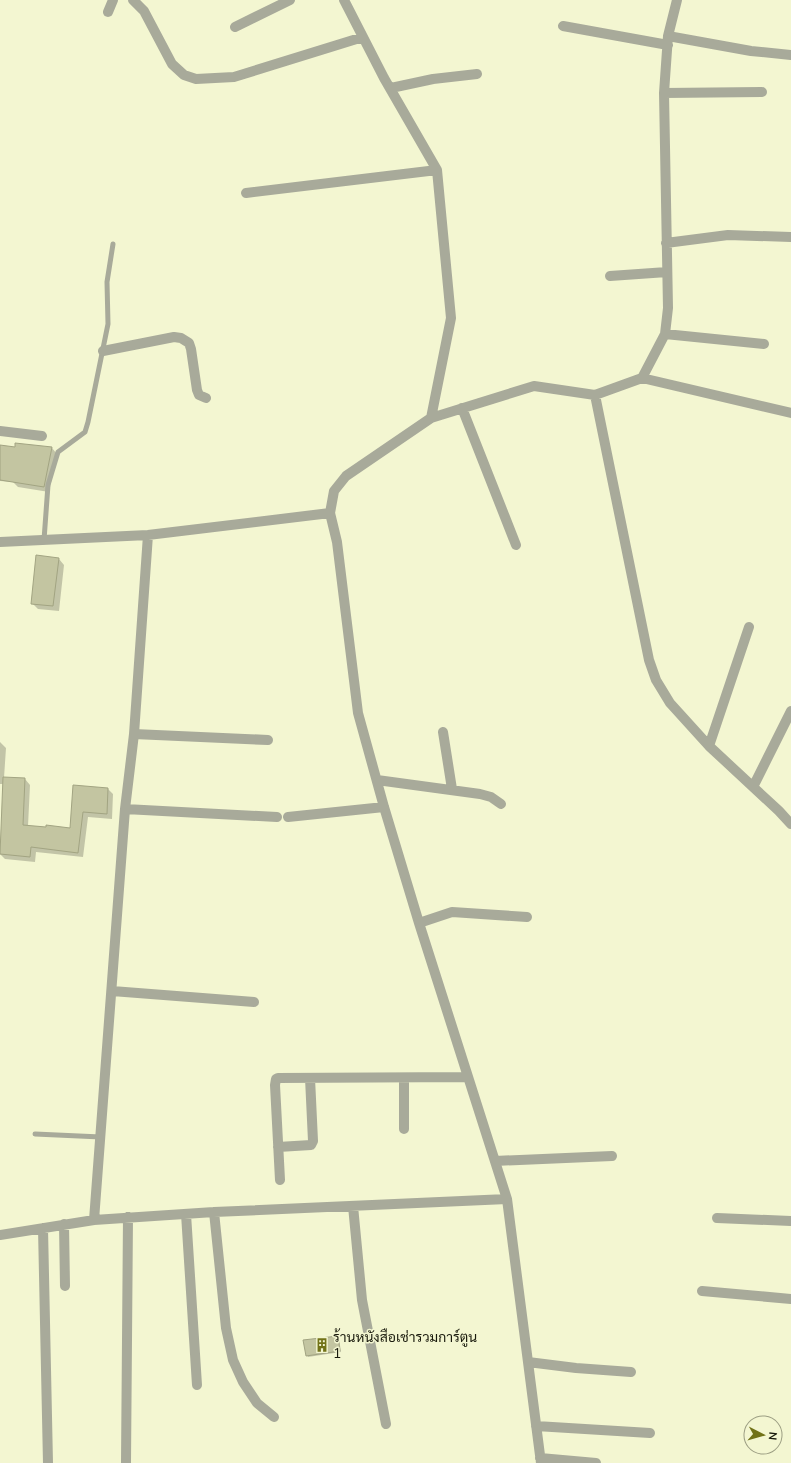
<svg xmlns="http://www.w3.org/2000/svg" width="791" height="1463" viewBox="0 0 791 1463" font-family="'Nunito Sans',Sarabun,sans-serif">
  <rect width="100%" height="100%" fill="#f3f6d1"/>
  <!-- shadow -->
  <path fill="#0003" d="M0 446 15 448H52L57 454 49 492 18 487 13 482 0 481Z
    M59 559 64 565 59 611 38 609 32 603Z
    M0 742 6 748 4 778 25 779 30 785 28 826 71 829 74 786 108 789 113 794 112 819 88 817 83 857 36 852 35 862 5 859 0 854 4 807V784H0Z
    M337 1337 339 1338 341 1352 308 1357 307 1355Z"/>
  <!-- building -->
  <path fill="#c3c5a1" stroke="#a2a482" d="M15 443 52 447 44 487 0 480V445L15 447Z
    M36 555 59 558 53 606 31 604Z
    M3 777 25 778 23 825 46 827V825L70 828 73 785 108 788 107 814 83 812 78 853 31 847 30 857 0 854Z
    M338 1336 340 1351 306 1356 303 1340Z"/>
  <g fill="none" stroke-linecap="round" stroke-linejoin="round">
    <!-- lane -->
    <path stroke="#a8aa9a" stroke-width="5" d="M44 540 48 485 58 452 85 432 88 422 108 324 107 282 113 244
      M35 1134 101 1137"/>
    <!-- street -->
    <path stroke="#a8aa9a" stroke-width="10" d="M133 0 144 11 172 64 184 75 196 79 234 77 363 37
      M344 0 384 78 437 170 451 318 431 418
      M108 12 113 0
      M563 26 668 45
      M235 27 290 0
      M668 36 751 51 791 55
      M391 88 433 79 477 74
      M664 93 762 92
      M246 193 437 170
      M666 243 728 235 791 237
      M610 276 667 272
      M665 334 764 344
      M103 351 174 337 181 338 189 343 191 349 197 390 199 395 206 398
      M642 378 791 413
      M595 395 649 660 656 680 670 703 709 746 779 811 791 824
      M462 408 516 545
      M0 431 42 436
      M330 513 334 491 346 476 431 418 534 386 595 395 642 378 665 334 668 308 664 93 668 36 677 0
      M148 535 134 734 125 809 94 1220 214 1212 507 1199
      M0 542 148 535 330 513 337 542 358 713 384 807 419 923 507 1199 541 1463
      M443 732 452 789
      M134 734 268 740
      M709 746 749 627
      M377 780 480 794 491 797 501 804
      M753 787 791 711
      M125 809 277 817
      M288 817 384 807
      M419 923 452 912 527 917
      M112 991 254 1002
      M404 1078V1129
      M278 1147 311 1145 313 1141 310 1078
      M495 1161 612 1156
      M280 1180 275 1085 276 1079 278 1078 468 1077
      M353 1206 362 1300 386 1424
      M214 1212 226 1328 233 1360 243 1382 257 1403 274 1417
      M186 1214 197 1385
      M717 1218 791 1221
      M64 1224 65 1286
      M43 1228 48 1463
      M0 1235 94 1220
      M702 1291 791 1299
      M528 1362 576 1368 631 1372
      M536 1426 650 1433
      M540 1458 596 1463
      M126 1463 128 1217"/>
  </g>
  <!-- icons -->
  <defs>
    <symbol id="building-bare" viewBox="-9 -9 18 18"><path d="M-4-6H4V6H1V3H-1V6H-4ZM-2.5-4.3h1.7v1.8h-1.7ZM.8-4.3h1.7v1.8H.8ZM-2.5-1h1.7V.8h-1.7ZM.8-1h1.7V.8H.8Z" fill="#717217" stroke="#f3f6d1" stroke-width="2.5" paint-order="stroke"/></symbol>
  </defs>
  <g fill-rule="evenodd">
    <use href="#building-bare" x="312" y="1335" width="20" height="20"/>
  </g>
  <g text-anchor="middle" stroke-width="3" stroke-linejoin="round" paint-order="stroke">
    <!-- poi labels -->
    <g font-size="14" fill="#1a1b0d" stroke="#f3f6d1" text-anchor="start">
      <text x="333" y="1342">ร้านหนังสือเช่ารวมการ์ตูน<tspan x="333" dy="16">1</tspan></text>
    </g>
  </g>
  <!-- north arrow -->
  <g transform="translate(763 1435) rotate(96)"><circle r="19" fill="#f3f6d1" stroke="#9c9e83"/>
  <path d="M0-3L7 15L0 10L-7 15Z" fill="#717217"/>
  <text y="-6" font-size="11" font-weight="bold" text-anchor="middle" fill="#1a1b0d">N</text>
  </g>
</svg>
